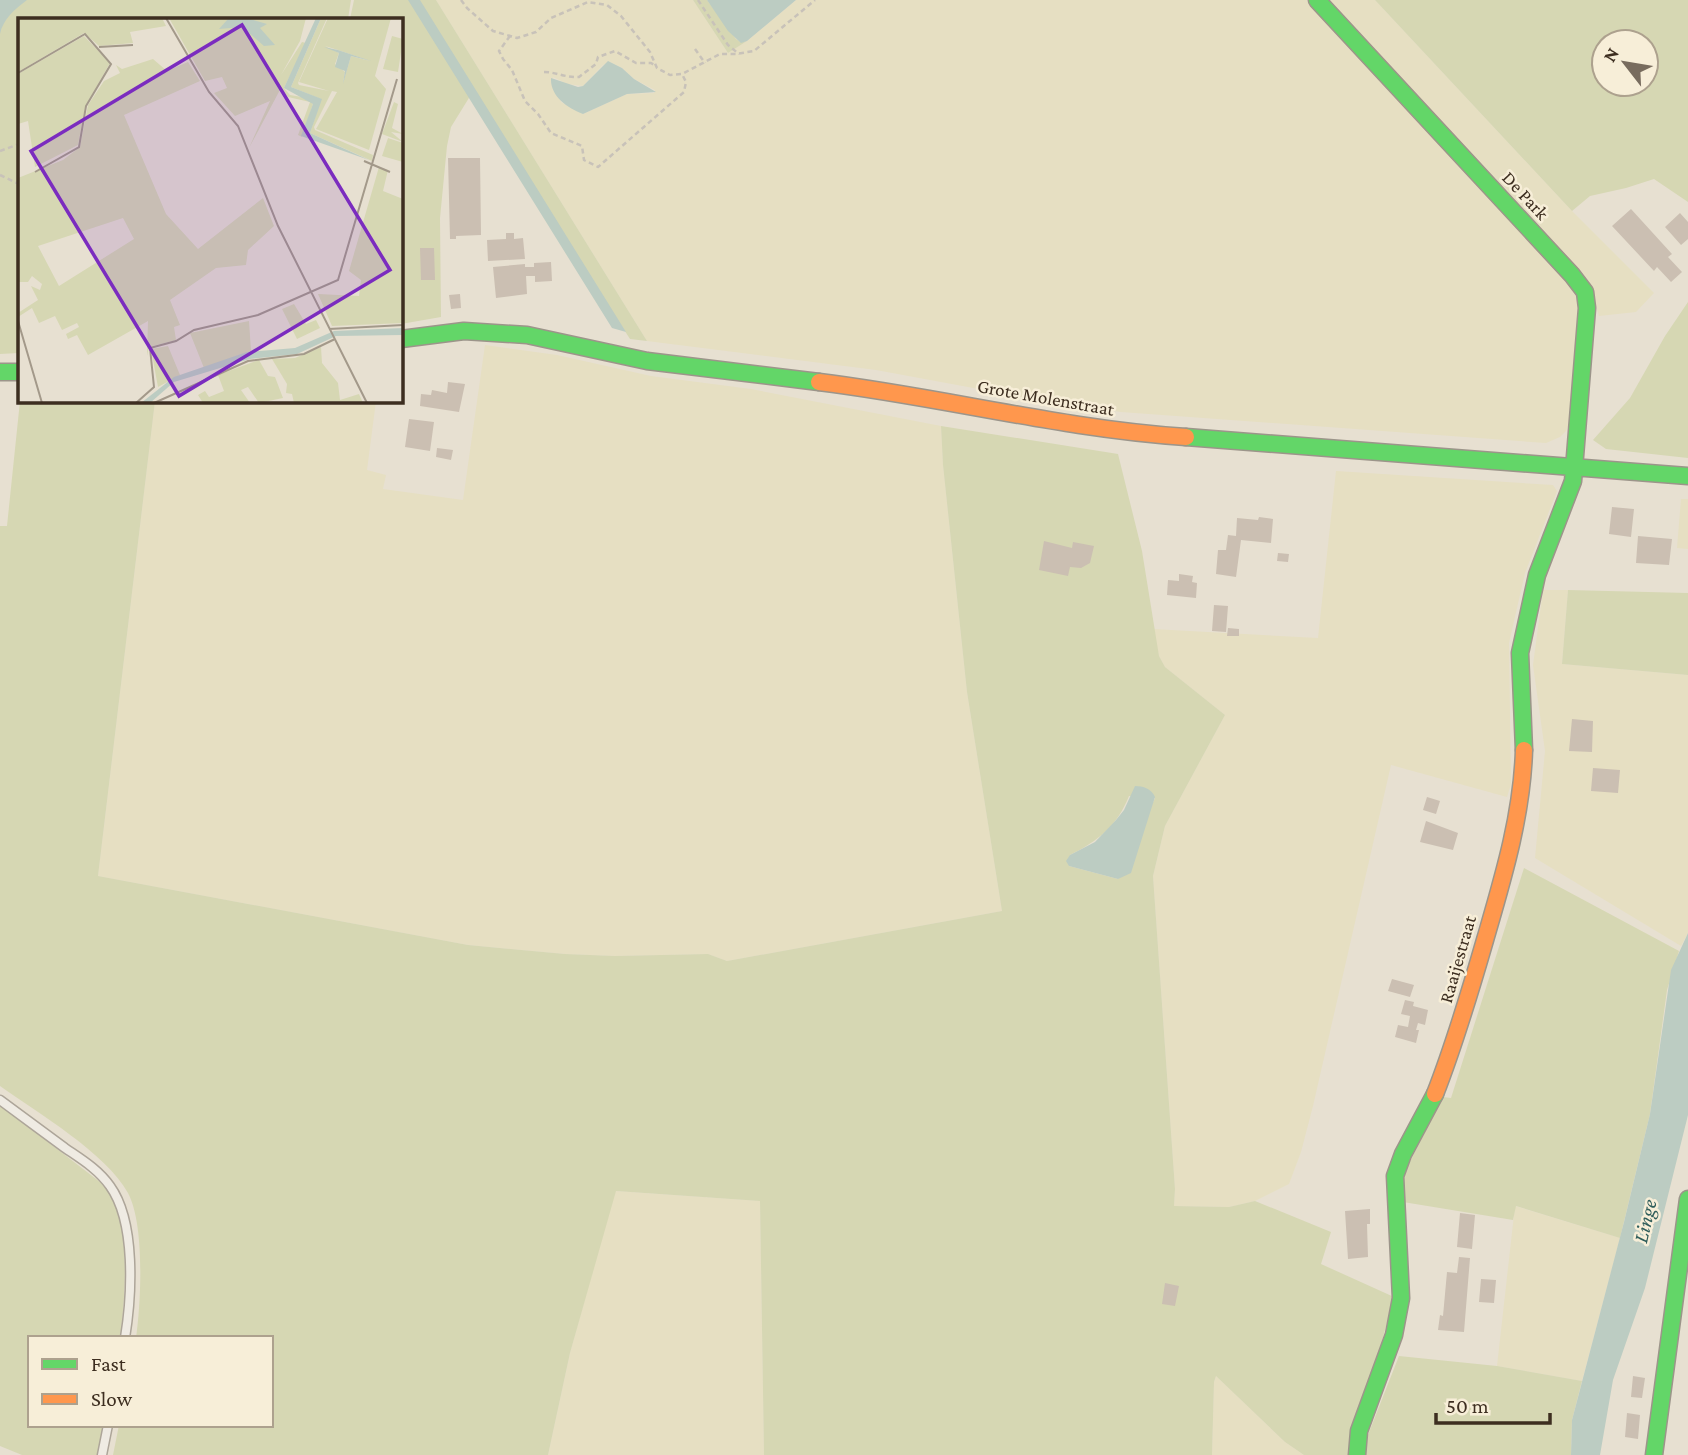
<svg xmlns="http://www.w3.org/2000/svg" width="1688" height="1455" viewBox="0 0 1688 1455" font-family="'Crimson Pro',serif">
  <rect width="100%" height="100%" fill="#e7e0d1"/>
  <!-- farmland -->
  <path fill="#e6dfc2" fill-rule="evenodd" d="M436 0H693L728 53 747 41 796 0H1307L1575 289 1580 307 1571 420 1566 431 1560 437 1546 443 1121 412 1049 402 876 370 647 341ZM610 62 622 68 634 79 655 90 654 93 627 94 583 114 561 102 553 77 567 84 583 86 603 65Z
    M1328 0H1375L1572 211 1654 293 1636 312 1599 316 1589 283Z
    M485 345 557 355 651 376 751 389 941 426 943 465 967 692 1002 911 727 961 708 954 615 956 565 954 468 945 98 876 155 401H376L367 470 386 475 383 489 463 500Z
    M1336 471 1553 485 1557 491 1525 573 1509 643 1511 784 1507 797 1391 765 1313 1106 1301 1152 1289 1184 1255 1201 1229 1207 1174 1206 1175 1189 1153 876 1165 826 1225 715 1165 667 1159 656 1153 629 1318 638Z
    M1681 499H1688V549L1677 548Z
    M1543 590H1568L1562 664 1688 675V933L1681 946 1535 858 1545 751 1533 665Z
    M615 1191 760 1201 764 1455H548L570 1353Z
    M1515 1206 1620 1238 1582 1381 1497 1366Z
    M1216 1376 1285 1442 1304 1455H1212L1214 1382Z"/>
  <!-- green -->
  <path fill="#d6d7b3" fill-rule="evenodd" d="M0 0H351L348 19H19V353L0 354Z
    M354 0H436L647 341 630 339 472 93 451 127 447 146 440 218 441 317 401 324V19H350Z
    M693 0H707L736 39 741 42 747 41 728 53Z
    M1375 0H1688V202L1654 179 1626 188 1590 196 1572 211ZM1604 42H1646V84H1604Z
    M1688 302V458L1606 449 1593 440 1630 398 1665 336Z
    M20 401H155L98 876 468 945 565 954 615 956 708 954 727 961 1002 911 967 692 943 465 941 426 1118 454 1142 551 1159 656 1165 667 1225 715 1165 826 1153 876 1175 1189 1174 1206 1229 1207 1255 1201 1331 1232 1321 1264 1394 1297 1351 1455H1304L1285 1442 1216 1376 1214 1382 1212 1455H764L760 1201 616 1191 570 1353 548 1455H113L119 1425H271V1338H136C141 1302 145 1225 128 1193 106 1153 38 1113 0 1086V526H7ZM1129 796 1155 798 1118 879 1069 866 1070 855C1098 841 1117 826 1129 796Z
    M1568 590 1688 593V675L1562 664Z
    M1524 868 1679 951 1667 990 1650 1114 1620 1238 1516 1206 1513 1220 1403 1202 1401 1179 1443 1097 1451 1098Z
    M0 1105 100 1182C105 1188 111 1194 114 1200 130 1234 125 1301 120 1338H30V1425H104L97 1455H22L0 1446Z
    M1399 1356 1497 1366 1582 1381 1572 1420 1571 1455H1364L1362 1450Z"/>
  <!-- water -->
  <path fill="#bcccc2" d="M0 0H27C15 9 3 19 0 34Z
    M408 0H420L626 332 612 328Z
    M707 0H796L747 41 741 43 728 31Z
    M608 61 622 68 634 79 656 92 627 94 583 114C567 108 550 96 551 78L578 87 583 86Z
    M1135 786C1143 786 1152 789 1155 797L1131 873 1118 879 1069 866 1066 861 1070 855 1095 842 1116 820 1124 810Z
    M1688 933V1115L1645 1288 1613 1380 1600 1455H1571L1572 1420 1624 1222 1650 1114 1671 970Z"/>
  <!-- building -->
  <path fill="#cbbfb2" d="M448 158H480L481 235 456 236V239H450Z
    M1631 209 1672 254 1668 257 1682 272 1671 282 1657 267 1654 271 1612 226Z
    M1680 213 1688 222V239L1681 245 1665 227Z
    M506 233H514V239L523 238 525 259 488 261 487 240 506 239Z
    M420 248H434L435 280H421Z
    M551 262 552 281 535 282V276H526L527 294 496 298 493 267 525 264V267H534V263Z
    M460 294 461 308 451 309 449 295Z
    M448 382 465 384 459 412 420 406 421 394 431 395 432 390 447 393Z
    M409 419 434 422 430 451 405 447Z
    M437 448 453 450 451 460 436 457Z
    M1612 507 1634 509 1631 537 1609 534Z
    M1259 517 1273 519 1271 543 1241 540 1236 577 1216 574 1218 550H1226L1228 535 1236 536 1237 518 1258 520Z
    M1638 536 1672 539 1669 565 1636 563Z
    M1044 541 1072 548 1073 542 1094 546 1090 563 1081 568 1070 567 1068 576 1039 570Z
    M1278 553 1289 554 1288 562 1277 561Z
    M1179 574 1193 576 1192 582 1197 583 1196 598 1167 595 1168 580 1179 581Z
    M1214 605 1228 606 1226 632 1212 631Z
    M1228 628 1239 629V636H1227Z
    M1572 719 1593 721 1592 752 1569 751Z
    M1593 768 1620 770 1618 793 1591 791Z
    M1427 797 1440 801 1436 814 1423 810Z
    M1426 821 1458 833 1453 850 1420 842Z
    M1392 979 1414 985 1410 997 1388 991Z
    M1405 1000 1414 1002 1413 1006 1428 1010 1425 1025 1418 1023 1416 1030H1419L1416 1043 1395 1037 1398 1025 1408 1027 1410 1016 1401 1014Z
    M1370 1209V1224H1367L1368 1257 1348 1259 1345 1211Z
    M1460 1213 1475 1215 1472 1249 1457 1247Z
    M1459 1257 1470 1258 1464 1332 1438 1330 1440 1315 1443 1316 1447 1272 1457 1273Z
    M1481 1279 1496 1280 1494 1303 1479 1302Z
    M1165 1283 1179 1286 1175 1306 1162 1304Z
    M1633 1376 1645 1378 1642 1398 1631 1397Z
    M1627 1413 1640 1415 1638 1439 1625 1437Z"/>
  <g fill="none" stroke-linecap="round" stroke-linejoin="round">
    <defs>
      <path id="lane" d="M0 1100C22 1116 43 1132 65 1148 81 1159 98 1169 110 1186 136 1222 132 1295 125 1338
        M102 1455 108 1425"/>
      <path id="fast" d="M1317 0 1572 275 1585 292 1587 308 1573 481 1537 575 1520 653 1524 750
        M401 339 464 331 527 335 647 361 819 382
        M0 372H19
        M1186 437 1688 476
        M1357 1455 1359 1431 1394 1335 1401 1298 1395 1176 1403 1154 1435 1094
        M1654 1455 1688 1199"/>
      <path id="slow" d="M819 382C942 397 1063 429 1186 437
        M1435 1094C1455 1043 1470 992 1485 940 1503 878 1522 816 1524 750"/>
    </defs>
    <!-- lane casing -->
    <use href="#lane" stroke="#ada599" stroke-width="11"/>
    <!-- fast casing -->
    <use href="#fast" stroke="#9c958a" stroke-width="19"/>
    <!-- slow casing -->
    <use href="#slow" stroke="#9c958a" stroke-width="19"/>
    <!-- path -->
    <path stroke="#c8c2b9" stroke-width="2.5" stroke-dasharray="5 3.5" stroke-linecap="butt" d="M461 0 467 8 493 31 517 38 536 32 551 18 588 2 607 5 621 16 650 52 657 68 670 75 682 74 720 54H736L754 51 815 0
      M698 0 728 45 739 54
      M510 36 499 51 503 59 512 70 525 101 538 114 551 133 582 146 584 160 598 167 684 92 686 82 682 74
      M695 49 705 63
      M544 72C556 72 566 78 579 77L596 64 598 57 615 51 636 63H651L656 66
      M0 151 19 144
      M0 175 19 184"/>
    <!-- lane -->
    <use href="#lane" stroke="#efebe3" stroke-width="8"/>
    <!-- fast -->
    <use href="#fast" stroke="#63d668" stroke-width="16"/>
    <!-- slow -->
    <use href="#slow" stroke="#ff974d" stroke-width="16"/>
  </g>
  <g text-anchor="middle" stroke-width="5" stroke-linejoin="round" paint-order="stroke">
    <!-- street labels -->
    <g font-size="19" fill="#3d2e20" stroke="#f7eed8">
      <text transform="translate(1526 195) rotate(47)" y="7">De Park</text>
      <text transform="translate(1046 397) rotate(10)" y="7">Grote Molenstraat</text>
      <text transform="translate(1457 959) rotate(-74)" y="7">Raaijestraat</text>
    </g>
    <!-- water labels -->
    <g font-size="21" font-style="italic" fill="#2f5d5a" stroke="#f7eed8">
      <text transform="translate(1645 1221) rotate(-77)" y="7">Linge</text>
    </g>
  </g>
  <!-- overview -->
  <g transform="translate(18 18)">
    <rect width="385" height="385" fill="#e7e0d1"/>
    <path d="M0 0H144L148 8 112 14 115 25 81 28 66 15 0 54ZM151 0H288L282 23 263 57 284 24 288 25 266 70 272 77 290 80 295 86 284 119 280 117 292 84 270 79 263 70 231 130 252 83 217 98 196 75 209 70 204 59 187 63ZM303 0H309L280 65 281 67 311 73 281 64 310 0H373L357 58 368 71 351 132 298 111 319 74 314 73 296 109 297 112 355 137 354 143 292 115 303 81 273 69ZM307 28 320 32 352 43 333 38 325 65 327 54 317 46 321 35ZM66 18 92 45 67 89 60 127 17 149 10 103 0 106V56ZM374 18 385 21 380 54 365 51ZM135 41 149 53 170 44 182 63 106 97 148 196 180 231 245 180 256 208 230 232 228 247 198 250 152 282 162 307 156 309 158 322 131 329 129 338 130 303 70 337 59 317 50 321 48 316 61 309 59 305 44 312 37 298 21 305 14 290 0 299V295L20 282 13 268 22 272 24 266 14 258 10 264H0V160L45 142 62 129 70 87 86 63 102 55 98 47 104 51ZM105 200 116 221 41 268 20 228ZM376 84 380 86 374 110 385 116 373 114 385 124 364 116ZM370 120 385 125V144L364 138ZM361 149 370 152 365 173 385 181V305L314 308 300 276 341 278 343 262 331 253ZM276 286 288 306 298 302 302 310 279 321 264 291ZM231 303 233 333 186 350 172 315ZM150 328 162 357 140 369 133 331ZM303 329 304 345 320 365 322 382 341 376 345 385H276L274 376 268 375 269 366 254 341 277 340ZM241 342 250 358 257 359 265 380 241 385 230 369 223 372 232 385H185L180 377 187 373 191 379 206 373 200 357Z" fill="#d6d7b3" fill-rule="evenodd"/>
    <path d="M228 0 249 6 242 10 257 27 246 28 224 9 201 11 210 1ZM298 0H303L273 69 304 81 292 115 351 142 283 118 295 86 266 70ZM306 29 320 32 353 43 333 38 325 66 327 53 317 49 321 35ZM385 310V317L318 318 279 336 232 341 156 364 132 385H123L156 359 229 334 277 330 316 313Z" fill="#bcccc2"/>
    <path fill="none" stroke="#a3998a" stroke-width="2" d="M148 0 191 74 220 108 260 208 349 385M81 29 115 27M0 55 67 16 93 46 68 88 61 129 17 154M346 143 372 154M0 303 24 385M311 311 385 307M118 385 136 369 132 330 158 323 176 312 240 297 320 262 379 61M136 385 230 343 286 336 317 321"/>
    <path fill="#7b2cbf" fill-opacity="0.15" stroke="#7b2cbf" stroke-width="3.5" d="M224 7 372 252 161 378 13 133Z"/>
    <rect width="385" height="385" fill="none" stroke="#3d2e20" stroke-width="3.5"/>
  </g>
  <!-- legend -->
  <rect x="28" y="1336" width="245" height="91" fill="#f7eed8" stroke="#ada18e" stroke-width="2"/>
  <rect x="42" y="1359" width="35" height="10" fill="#63d668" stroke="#ada18e" stroke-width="2"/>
  <text x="91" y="1371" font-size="21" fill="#3d2e20">Fast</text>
  <rect x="42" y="1394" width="35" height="10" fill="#ff974d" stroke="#ada18e" stroke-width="2"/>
  <text x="91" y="1406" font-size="21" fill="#3d2e20">Slow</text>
  <!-- north arrow -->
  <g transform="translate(1625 63) rotate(301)"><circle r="33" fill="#f7eed8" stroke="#ada18e" stroke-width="2"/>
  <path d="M0-5L12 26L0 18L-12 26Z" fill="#786c5e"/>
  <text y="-10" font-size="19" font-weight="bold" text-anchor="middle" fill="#3d2e20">N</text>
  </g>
  <!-- scale -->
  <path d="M1436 1413v10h114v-10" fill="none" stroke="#3d2e20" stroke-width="3.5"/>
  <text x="1446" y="1413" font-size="21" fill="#3d2e20" stroke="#f7eed8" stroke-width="5" paint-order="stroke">50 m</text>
</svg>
